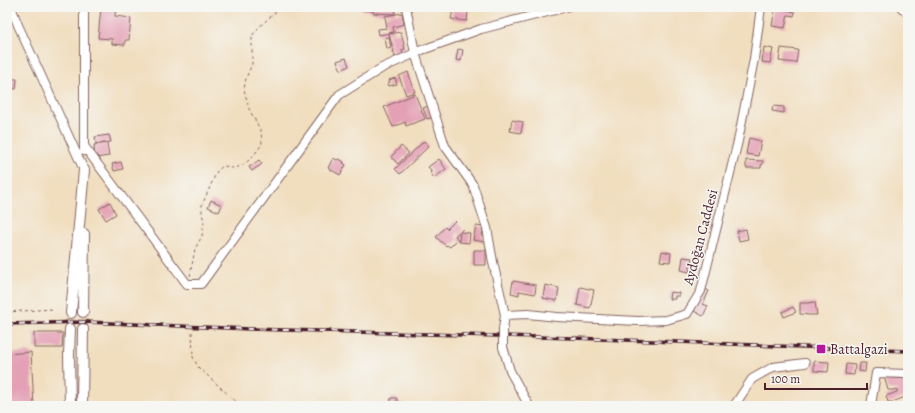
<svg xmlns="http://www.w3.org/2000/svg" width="915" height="413" viewBox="0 0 915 413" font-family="Alegreya,serif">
  <rect width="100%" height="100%" fill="#f6f6f2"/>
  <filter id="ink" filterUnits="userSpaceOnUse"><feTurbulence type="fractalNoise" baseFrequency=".025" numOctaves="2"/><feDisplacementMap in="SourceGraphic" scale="8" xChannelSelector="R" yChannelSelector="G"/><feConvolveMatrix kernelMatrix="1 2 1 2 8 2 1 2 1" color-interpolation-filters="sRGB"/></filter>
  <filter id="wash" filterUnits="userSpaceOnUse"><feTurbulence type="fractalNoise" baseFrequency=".012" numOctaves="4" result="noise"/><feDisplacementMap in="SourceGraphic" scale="16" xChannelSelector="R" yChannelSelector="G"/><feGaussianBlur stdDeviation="0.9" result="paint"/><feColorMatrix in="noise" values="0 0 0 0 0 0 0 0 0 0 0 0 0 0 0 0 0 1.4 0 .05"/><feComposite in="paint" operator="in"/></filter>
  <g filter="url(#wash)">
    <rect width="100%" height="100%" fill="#f1debf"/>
    <g id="blocks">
      <!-- building -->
      <path fill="#e4a1b6" d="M101 7H116L115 16 131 18 129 40H125V45L112 44V39L98 38Z
        M362 7H395V14L373 13V11L362 10Z
        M775 8 795 12 794 16 788 15 785 28 772 26Z
        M453 10 468 12 467 21 451 19Z
        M402 13 404 24 393 27 394 32 379 35 378 29 387 28 385 16Z
        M401 32 405 49 402 50 403 55 395 57 389 34Z
        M389 37 391 48 387 49 385 38Z
        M764 47 773 49 770 63 762 62Z
        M781 48 798 50 796 63 779 61Z
        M458 49 463 50 461 61 456 60Z
        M346 58 349 66 341 70 337 61Z
        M408 72 415 92 406 95 399 76Z
        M395 78 397 84 388 86 387 84 390 82 389 80Z
        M7 79H17L16 89 7 88Z
        M415 94 425 119 406 126 405 122 393 127 384 107Z
        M429 106 433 117 427 119 423 108Z
        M773 106 784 107V113L772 111Z
        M512 120 523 122 521 133 510 131Z
        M109 135 111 142 96 144 95 137Z
        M749 138 761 141 758 156 746 154Z
        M424 141 429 146 400 174 395 169Z
        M107 143 109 156 95 158 94 145Z
        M401 146 409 153 398 164 391 157Z
        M333 158 337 160 339 159 344 162 343 163 346 165 340 175 328 168Z
        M439 159 446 169 434 178 430 172 432 171 428 167Z
        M259 160 262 164 252 171 249 167Z
        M746 160 763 161V164L761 165V168H746Z
        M121 162 123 169 114 171 112 164Z
        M211 200 222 205 219 212 208 207Z
        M110 202 116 214 106 220 99 209Z
        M455 221 463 229 455 236 458 239 450 247 447 245 446 246 436 237 445 227 447 229Z
        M476 226 483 227 482 230H483L482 237H485L484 242 473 240Z
        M746 229 748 239 739 241 737 231Z
        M460 232 470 233 469 243 459 242Z
        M474 250H486V265H474Z
        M662 251 671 253 670 262 660 261Z
        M683 257 692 258 689 272 681 270Z
        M513 281 536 285 535 294 519 291V295L511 293Z
        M545 285 559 288 557 301 543 298Z
        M580 287 594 290 590 308 577 305Z
        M705 289 709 291 703 304 708 306 703 316 694 311Z
        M670 292 679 293V296H675V299H669Z
        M815 302 817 315H809L800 314V303H807Z
        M793 307 796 312 784 317 782 312Z
        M34 333H63L62 348H34Z
        M31 352 34 406H7V354Z
        M814 361 829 362 828 372 814 371Z
        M860 363H866L865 372 859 371Z
        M846 364 855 365 854 375 845 374Z
        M885 377 908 379V396L892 402H888L886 396 897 392V389L893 390H888L885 380Z
        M391 398H397V402L403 403V406H390Z"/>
    </g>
  </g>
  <g filter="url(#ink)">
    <use href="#blocks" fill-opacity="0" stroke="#84625f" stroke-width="1"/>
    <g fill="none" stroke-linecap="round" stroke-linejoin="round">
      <!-- major-tunnel -->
      <path stroke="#d0b8a1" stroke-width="10" stroke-dasharray="10 5" stroke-linecap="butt" d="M70 329 71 313
        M83 329V312"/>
      <defs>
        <path id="minor" d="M11 7 18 25 84 170
          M406 7 415 53 445 146 473 185 487 228 493 262 505 315
          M901 7 905 11 908 12
          M84 146 187 284H201L339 95 382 68 422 50 481 29 567 7
          M84 151V7
          M503 329 505 315 528 314 557 317 638 321 666 320 687 314 701 291 738 141 754 59 761 7
          M503 347 510 371 529 406
          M734 406 752 379 773 367 805 363
          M871 406 876 373 908 374"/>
        <path id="major" d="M83 312 84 234
          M71 313 84 170
          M70 329 69 355 70 406
          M82 406 83 329"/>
      </defs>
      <!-- minor casing -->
      <use href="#minor" stroke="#84625f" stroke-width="10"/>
      <!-- major casing -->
      <use href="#major" stroke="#84625f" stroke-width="12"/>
      <!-- path -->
      <path stroke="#84625f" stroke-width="1" stroke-dasharray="3 3" stroke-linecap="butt" d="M190 276 195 249 202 236 204 222 202 213V205L217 171 223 166C226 166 230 168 233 168 246 167 255 154 262 144L261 131 249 109 244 89 246 78 252 64V36L258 28 281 7
        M7 312 53 309
        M192 332 193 357 198 367 241 406"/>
      <!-- minor -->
      <use href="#minor" stroke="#fff" stroke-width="8"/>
      <!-- major -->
      <use href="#major" stroke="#fff" stroke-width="10"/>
      <defs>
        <path id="rail" d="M7 324 86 322 250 329 573 338 908 351"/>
      </defs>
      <!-- rail casing -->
      <use href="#rail" stroke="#4a1f2b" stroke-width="3.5"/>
      <!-- rail -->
      <use href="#rail" stroke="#f6f6f2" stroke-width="2" stroke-dasharray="6" stroke-linecap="butt"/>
      <defs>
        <path id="minor-bridge" d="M503 347V329"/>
      </defs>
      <!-- minor-bridge casing -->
      <use href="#minor-bridge" stroke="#84625f" stroke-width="10" stroke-linecap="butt"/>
      <!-- minor-bridge -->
      <use href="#minor-bridge" stroke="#fff" stroke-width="8"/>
    </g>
  </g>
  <!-- markers -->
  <rect fill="#b5179e" stroke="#f6f6f2" stroke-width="1.5" x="816" y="344" width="10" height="10" rx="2"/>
  <g text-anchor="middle" stroke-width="3" stroke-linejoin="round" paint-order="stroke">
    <!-- street labels -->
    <g font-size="14" fill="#4a1f2b" stroke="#f6f6f2">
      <text transform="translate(700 237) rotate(-75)" y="5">Aydoğan Caddesi</text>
    </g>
    <!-- poi labels -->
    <g font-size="14" fill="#4a1f2b" stroke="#f6f6f2" text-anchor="start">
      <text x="830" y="354">Battalgazi</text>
    </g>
  </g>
  <!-- margin -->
  <rect width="915" height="413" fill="none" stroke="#f6f6f2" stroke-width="24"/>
  <!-- scale -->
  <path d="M765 383v6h102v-6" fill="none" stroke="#4a1f2b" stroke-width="2"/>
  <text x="771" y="383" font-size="12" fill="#4a1f2b" stroke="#f6f6f2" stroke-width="3" paint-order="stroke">100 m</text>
</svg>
